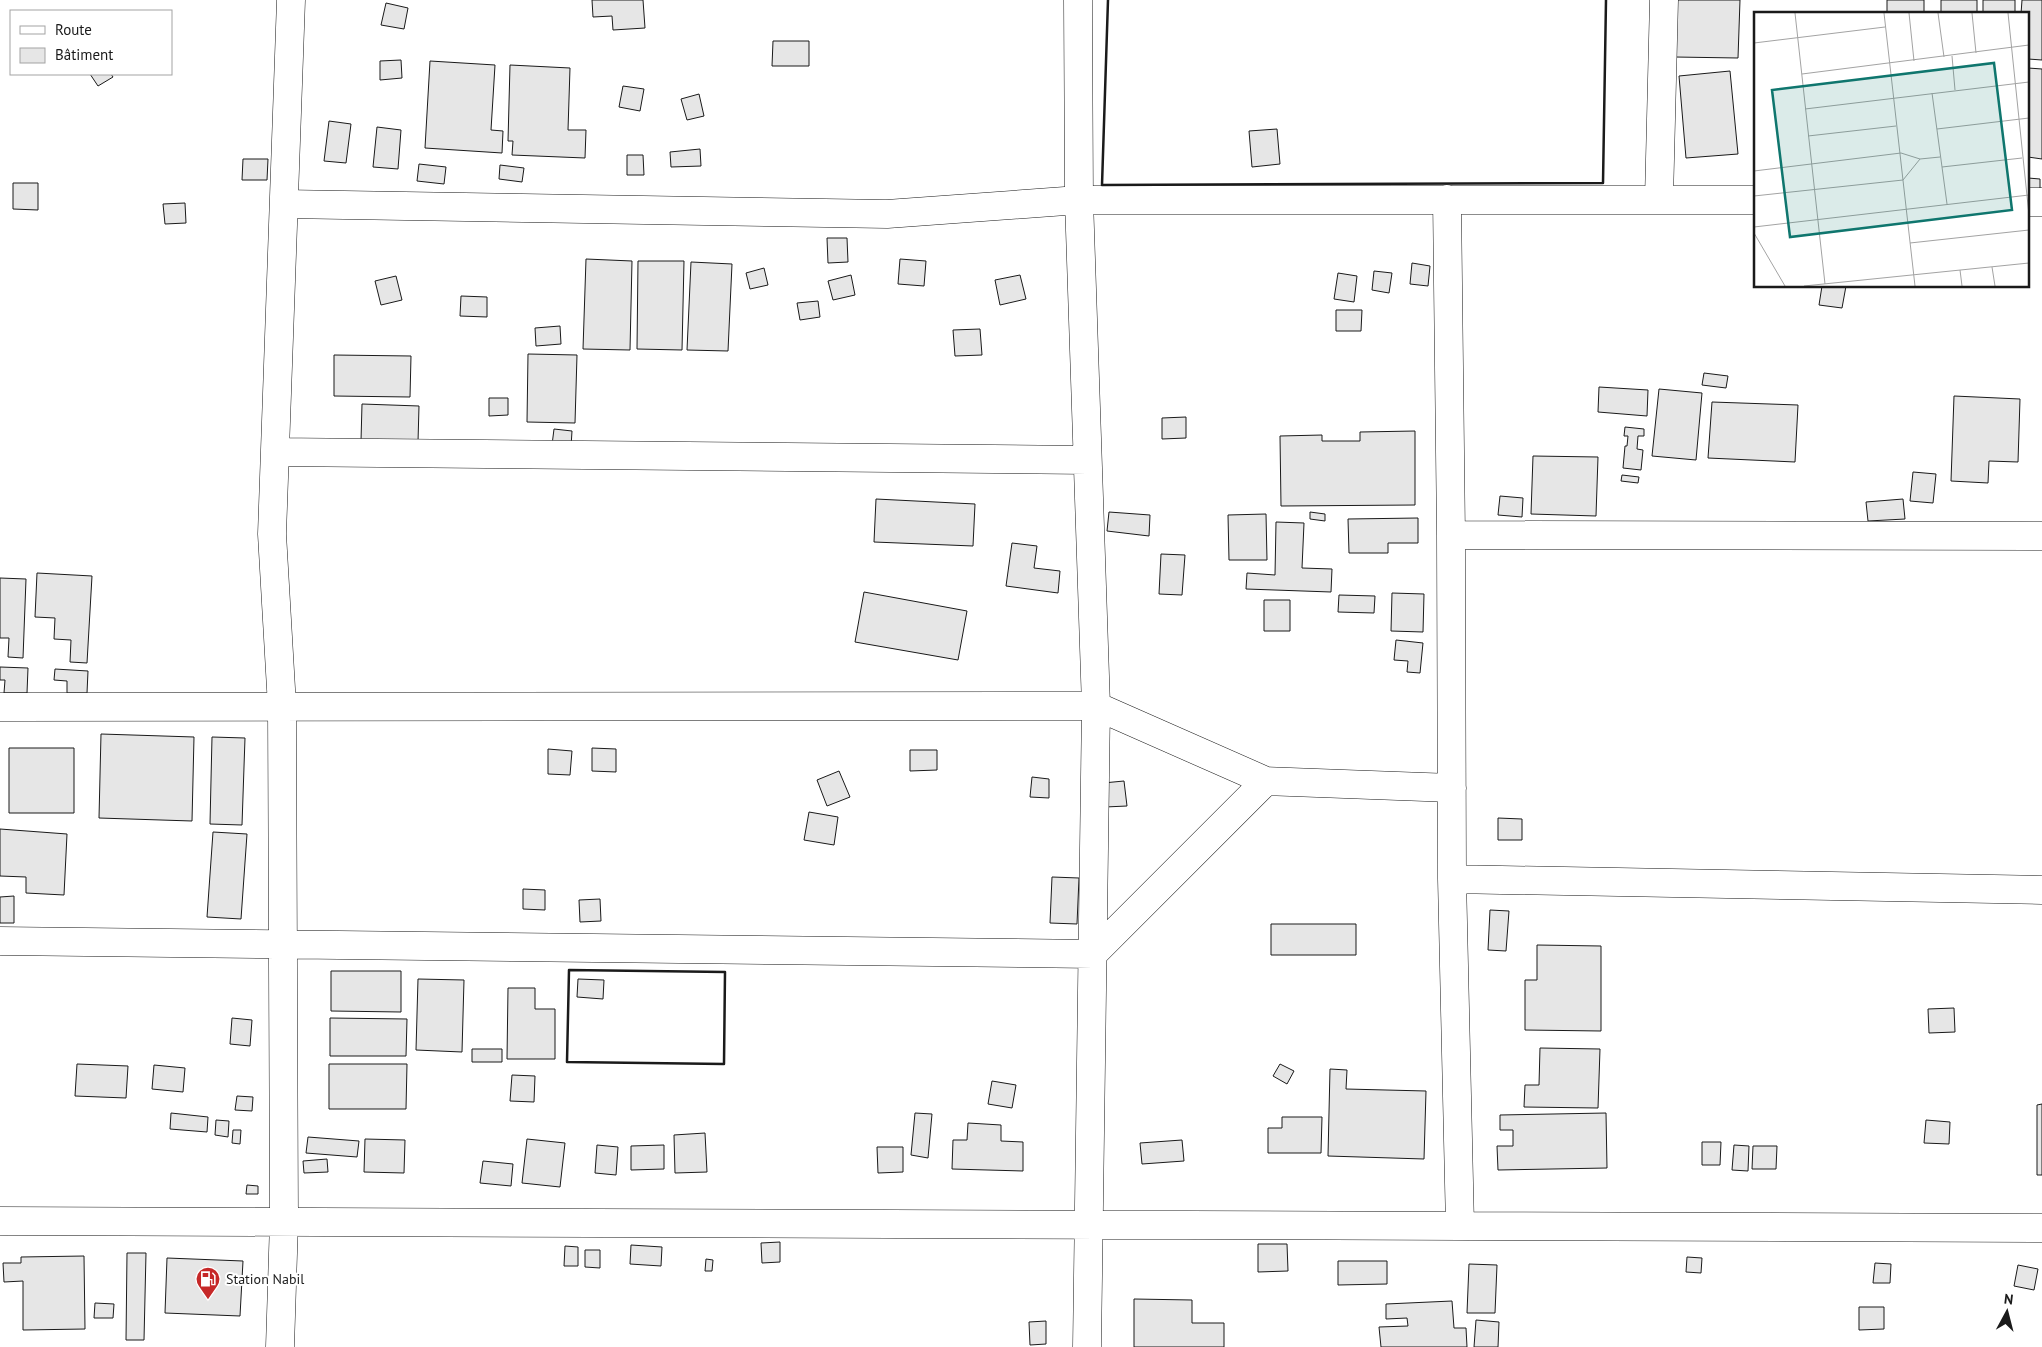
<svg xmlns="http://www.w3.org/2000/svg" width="2042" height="1347" viewBox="0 0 2042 1347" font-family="'PT Sans',sans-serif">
  <rect width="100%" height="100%" fill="#fff"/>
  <!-- building -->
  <path fill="#e6e6e6" stroke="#1a1a1a" d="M592 0H643L645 28 613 30 612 16 593 17Z
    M1677 0H1740L1738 58 1675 57Z
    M1887 0H1924V14H1887Z
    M1941 0H1977V14H1941Z
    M1983 0H2015V14H1983Z
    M2022 0H2042V60L2028 59V14H2021Z
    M386 3 408 8 404 29 381 25Z
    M773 41H809V66H772Z
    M401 60 402 78 380 80V61Z
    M430 61 495 65 491 130 503 131 502 153 425 148Z
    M510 65 570 68 568 130H586L585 158 512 155 513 141H508Z
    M2028 68 2042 69V159L2028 157Z
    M1730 71 1738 154 1686 158 1679 76Z
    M90 74H111L113 77 98 86Z
    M623 86 644 89 640 111 619 107Z
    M699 94 704 116 687 120 681 99Z
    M329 121 351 124 346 163 324 161Z
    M377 127 401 130 398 169 373 167Z
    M1277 129 1280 164 1252 167 1249 131Z
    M700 149 701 166 671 167 670 152Z
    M627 155H643L644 175H627Z
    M243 159H268L267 180H242Z
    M419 164 446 167 444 184 417 181Z
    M500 165 524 168 522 182 499 179Z
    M2028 178 2040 179V194H2028Z
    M13 183H38V210L13 209Z
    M185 203 186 223 165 224 163 204Z
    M827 238H847L848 262 828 263Z
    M586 259 632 261 630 350 583 349Z
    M900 259 926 261 924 286 898 284Z
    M638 261H684L682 350 637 349Z
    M691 262 732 264 728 351 687 350Z
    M1412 263 1430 266 1428 286 1410 284Z
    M764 268 768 285 750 289 746 273Z
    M1374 271 1392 273 1389 293 1372 290Z
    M1338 273 1357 276 1354 302 1334 299Z
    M851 275 855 295 833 300 828 281Z
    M1020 275 1026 299 1000 305 995 280Z
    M396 276 402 300 381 305 375 281Z
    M1822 286H1846L1842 308 1819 305Z
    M461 296 487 297V317L460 316Z
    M818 301 820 317 800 320 797 303Z
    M1336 310H1362L1361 331H1336Z
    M560 326 561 344 536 346 535 328Z
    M980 329 982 355 955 356 953 330Z
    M528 354 577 355 575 423 527 422Z
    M334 355 411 356 410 397 334 396Z
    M1704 373 1728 376 1726 388 1702 385Z
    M1599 387 1648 390 1647 416 1598 412Z
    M1659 389 1702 393 1696 460 1652 456Z
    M1954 396 2020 399 2018 462 1989 461 1988 483 1951 481Z
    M489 398H508V415L489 416Z
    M1712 402 1798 405 1795 462 1708 458Z
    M362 404 419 406 418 442 361 441Z
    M1186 417V438L1162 439V418Z
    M1625 427 1644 429V436H1638L1637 449 1643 450 1641 470 1623 468 1625 446H1627L1628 436H1624Z
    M554 429 572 431 571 447 552 445Z
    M1415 431V505L1281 506 1280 436 1322 435V441H1360V432Z
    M1533 456 1598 457 1596 516 1531 514Z
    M1913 472 1936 474 1933 503 1910 501Z
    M1622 475 1639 477 1638 483 1621 481Z
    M1500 496 1523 498 1522 517 1498 515Z
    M876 499 975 504 973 546 874 542Z
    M1903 499 1905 519 1868 521 1866 502Z
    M1109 512 1150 515 1149 536 1107 531Z
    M1310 512 1325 514V521L1310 519Z
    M1266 514 1267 560H1229L1228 515Z
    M1418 518V543H1388V553H1349L1348 519Z
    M1276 522 1304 523 1302 568 1332 569 1331 592 1246 589 1247 573 1275 575Z
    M1012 543 1037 546 1034 568 1060 571 1058 593 1006 586Z
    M1161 554 1185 555 1182 595 1159 594Z
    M37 573 92 576 87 663 70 662 71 640 54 639 55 618 35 617Z
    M0 578 26 579 23 658 8 657 9 638H0Z
    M864 592 967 611 958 660 855 642Z
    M1392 593 1424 594 1423 632 1391 631Z
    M1339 595 1375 596 1374 613 1338 612Z
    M1264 600H1290V631H1264Z
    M1396 640 1423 643 1420 673 1407 672 1408 661 1394 660Z
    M0 667 28 668 27 693H4L5 680H0Z
    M55 669 88 671 87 693H67V681L54 680Z
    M101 734 194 737 192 821 99 818Z
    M212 737 245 738 242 825 210 824Z
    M9 748H74V813H9Z
    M592 748 616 749V772L592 771Z
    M548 749 572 751 570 775 548 774Z
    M910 750H937V770L910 771Z
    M839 771 850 797 827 806 817 780Z
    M1032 777 1049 779V798L1030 797Z
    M1124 781 1127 806 1105 807 1103 783Z
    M809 812 838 817 834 845 804 840Z
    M1498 818 1522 819V840H1498Z
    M0 829 67 834 64 895 26 893V877L0 876Z
    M213 832 247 834 241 919 207 917Z
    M1052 877 1079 878 1077 924 1050 923Z
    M523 889 545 890V910L523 909Z
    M14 896V923H0V897Z
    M600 899 601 921 580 922 579 900Z
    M1490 910 1509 911 1506 951 1488 950Z
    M1271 924H1356V955H1271Z
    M1537 945 1601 946V1031L1525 1030V980H1537Z
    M331 971H401V1012L331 1011Z
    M418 979 464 980 462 1052 416 1050Z
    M578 979 604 980 603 999 577 997Z
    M508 988H535V1009H555V1059H507Z
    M1954 1008 1955 1032 1929 1033 1928 1009Z
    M232 1018 252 1020 250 1046 230 1044Z
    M330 1018 407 1019 406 1056H330Z
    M1540 1048 1600 1049 1598 1108 1524 1107 1525 1085H1539Z
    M472 1049H502V1062H472Z
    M77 1064 128 1066 126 1098 75 1096Z
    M329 1064H407L406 1109H329Z
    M1280 1064 1294 1071 1287 1084 1273 1076Z
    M154 1065 185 1068 183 1092 152 1089Z
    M1330 1069 1347 1070 1346 1089 1426 1091 1424 1159 1328 1156Z
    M512 1075 535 1076 534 1102 510 1101Z
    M992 1081 1016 1085 1012 1108 988 1104Z
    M237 1096 253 1097 252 1111 235 1110Z
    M2042 1104V1175H2037V1105Z
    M171 1113 208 1117 207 1132 170 1129Z
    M915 1113 932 1114 928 1158 911 1155Z
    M1606 1113 1607 1168 1498 1170 1497 1146H1513V1130H1500V1115Z
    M1282 1117H1322L1321 1153H1268V1128H1282Z
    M216 1120 229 1121 228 1137 215 1135Z
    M1926 1120 1950 1122 1949 1144 1924 1143Z
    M968 1123 1001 1125V1141L1023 1142V1171L952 1169 953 1140H967Z
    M233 1130H241L240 1144 232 1143Z
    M705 1133 707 1172 675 1173 674 1135Z
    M308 1137 359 1141 357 1157 306 1153Z
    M365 1139 405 1140 404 1173 364 1172Z
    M527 1139 565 1143 560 1187 522 1183Z
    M1182 1140 1184 1161 1142 1164 1140 1143Z
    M1702 1142H1721L1720 1165H1702Z
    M597 1145 618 1147 616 1175 595 1173Z
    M664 1145V1169L631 1170V1146Z
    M1734 1145 1749 1146 1748 1171 1732 1170Z
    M1753 1146H1777L1776 1169H1752Z
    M877 1147H903V1172L878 1173Z
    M327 1159 328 1172 304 1173 303 1161Z
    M483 1161 513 1164 511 1186 480 1183Z
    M247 1185 258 1186V1194H246Z
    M780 1242V1262L762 1263 761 1243Z
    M1258 1244H1287L1288 1271 1258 1272Z
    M631 1245 662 1247 661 1266 630 1264Z
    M565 1246 578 1247V1266H564Z
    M585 1250H600V1268L585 1267Z
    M127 1253H146L144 1340H126Z
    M84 1256 85 1329 23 1330V1281L4 1282 3 1263H21V1257Z
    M1687 1257 1702 1258 1701 1273 1686 1272Z
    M167 1258 243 1261 240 1316 165 1313Z
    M706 1259 713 1260 712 1271H705Z
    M1338 1261H1387V1284L1338 1285Z
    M1875 1263 1891 1264 1890 1283H1873Z
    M1469 1264 1497 1265 1495 1313H1467Z
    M2018 1265 2038 1269 2034 1290 2014 1286Z
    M1134 1299 1192 1300V1323H1224V1347H1134Z
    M1452 1301 1454 1328H1466L1467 1347H1381L1379 1327 1408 1326 1407 1318 1386 1319V1304Z
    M95 1303 114 1304 113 1318H94Z
    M1859 1307H1884V1329L1859 1330Z
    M1476 1320 1499 1322 1498 1347H1474Z
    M1046 1321V1344L1030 1345 1029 1322Z"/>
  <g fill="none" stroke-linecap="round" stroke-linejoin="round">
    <defs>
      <path id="minor" d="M1078 0 1079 200 1096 706 1087 1347
        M1447 199 1451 535 1452 879 1460 1226
        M1659 199 1664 0
        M2028 202H2042
        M284 204 887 214 1079 200H1756
        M275 452 1087 460
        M1451 535 2042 536
        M0 707 1096 706 1266 781 1452 788
        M1452 879 2042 890
        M0 941 1093 954 1266 781
        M0 1221 2042 1228
        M280 1347 284 1222 282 706 272 534 291 0"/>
    </defs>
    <!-- minor casing -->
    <use href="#minor" stroke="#1a1a1a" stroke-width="29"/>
    <!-- minor -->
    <use href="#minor" stroke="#fff" stroke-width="28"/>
    <!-- wall -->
    <path stroke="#1a1a1a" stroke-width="2.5" d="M1108 0 1102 185 1603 183 1606 0
      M569 970 725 972 724 1064 567 1062Z"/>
  </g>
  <!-- icons -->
  <defs>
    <symbol id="fuel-pin" viewBox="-11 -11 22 30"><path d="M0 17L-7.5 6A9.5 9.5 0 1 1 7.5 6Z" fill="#c62828" stroke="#fff"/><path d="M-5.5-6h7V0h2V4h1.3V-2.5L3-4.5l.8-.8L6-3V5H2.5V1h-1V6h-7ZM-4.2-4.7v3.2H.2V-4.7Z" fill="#fff"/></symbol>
  </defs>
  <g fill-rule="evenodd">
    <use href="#fuel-pin" x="194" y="1265" width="28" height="38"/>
  </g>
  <g text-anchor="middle" stroke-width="4" stroke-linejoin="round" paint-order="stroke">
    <!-- poi labels -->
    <g font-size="14" fill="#1a1a1a" stroke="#fff" text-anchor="start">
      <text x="226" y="1284">Station Nabil</text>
    </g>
  </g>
  <!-- overview -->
  <g transform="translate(1754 12)">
    <rect width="275" height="275" fill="#fff"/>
    <path fill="none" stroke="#a3a3a3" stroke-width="1" d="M41 1 71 272M130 1 161 274M155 1 160 49M184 1 190 45M218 1 222 41M254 1 275 203M0 31 131 15M198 44 201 78M48 62 275 33M178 81 193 192M51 97 275 70M183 117 275 106M54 124 142 114M188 155 268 146M0 159 147 141 166 147 186 145M0 184 149 168 166 147M0 215 275 183M0 221 31 274M156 231 275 218M238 255 241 274M206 258 208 274M50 274 275 251"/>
    <path fill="#0f766e" fill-opacity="0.15" stroke="#0f766e" stroke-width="2.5" d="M240 51 258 198 36 225 18 78Z"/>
    <rect width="275" height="275" fill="none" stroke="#1a1a1a" stroke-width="2.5"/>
  </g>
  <!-- legend -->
  <rect x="10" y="10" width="162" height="65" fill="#ffffff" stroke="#a3a3a3"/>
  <rect x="20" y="26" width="25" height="8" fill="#ffffff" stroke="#a3a3a3"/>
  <text x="55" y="35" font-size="15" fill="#1a1a1a">Route</text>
  <rect x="20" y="48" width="25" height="15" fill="#e6e6e6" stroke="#a3a3a3"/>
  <text x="55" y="60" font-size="15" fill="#1a1a1a">Bâtiment</text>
  <!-- north arrow -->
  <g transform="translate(2007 1312) rotate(7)" stroke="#ffffff" stroke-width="4" paint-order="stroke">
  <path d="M0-4L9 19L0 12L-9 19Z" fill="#1a1a1a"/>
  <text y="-8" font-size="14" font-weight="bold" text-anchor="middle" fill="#1a1a1a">N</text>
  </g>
</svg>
